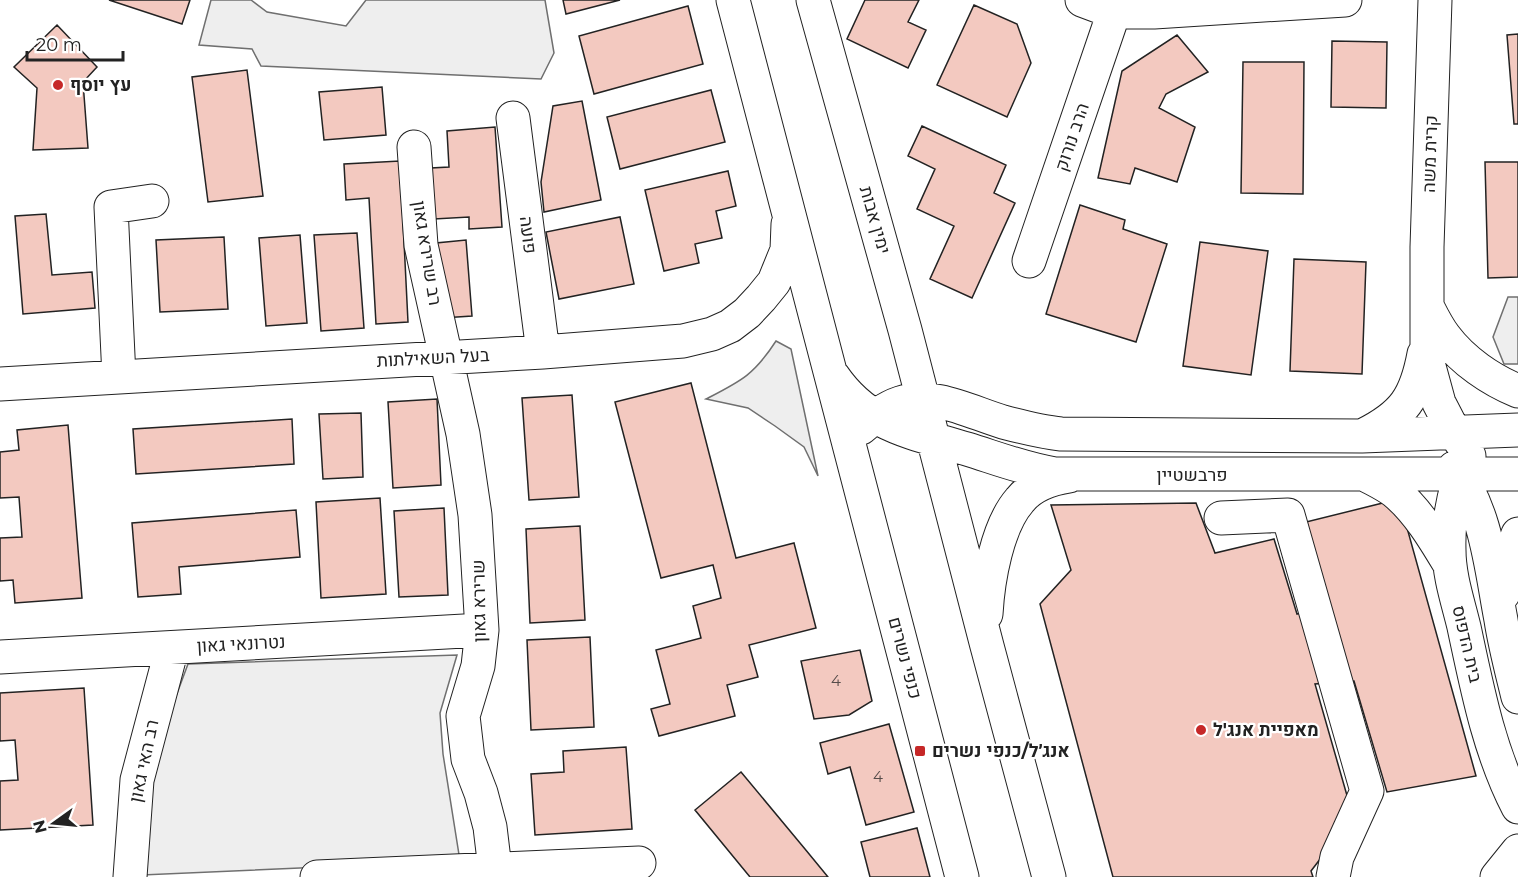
<svg xmlns="http://www.w3.org/2000/svg" width="1518" height="877" viewBox="0 0 1518 877" font-family="Montserrat,Heebo,sans-serif">
  <rect width="100%" height="100%" fill="#fff"/>
  <!-- green -->
  <path fill="#eee" stroke="#6f6f6f" stroke-width="1.5" d="M211 0H251L267 12 346 26 366 0H545L554 53 541 79 261 66 252 49 199 45Z
    M1508 297H1518V364H1504L1493 337Z
    M776 341 791 349 818 476 804 447 775 426 748 408 706 399C741 381 754 375 776 341Z
    M457 655 440 713 443 754 460 861 142 875 144 828 159 742 188 664Z"/>
  <!-- building -->
  <path fill="#f3c9c0" stroke="#222" stroke-width="1.5" d="M109 0H190L182 24Z
    M563 0H620L566 14Z
    M865 0H919L908 22 926 30 908 68 847 39Z
    M974 5 1017 24 1031 63 1007 117 937 85Z
    M688 6 703 64 594 94 579 36Z
    M57 25 97 67 83 82 88 148 33 150 37 88 14 67Z
    M1518 34V124H1514L1507 35Z
    M1177 35 1208 72 1166 94 1159 108 1195 127 1177 182 1135 168 1130 184 1098 178 1122 71Z
    M1332 41 1387 42 1386 108 1331 107Z
    M1243 62H1304L1303 194 1241 193Z
    M247 70 263 196 208 202 192 77Z
    M382 87 386 135 324 140 319 92Z
    M711 90 725 142 620 169 607 117Z
    M582 101 601 200 544 212 541 182 553 106Z
    M922 126 1006 165 994 193 1015 203 972 298 930 279 954 226 917 209 935 169 908 156Z
    M495 127 502 227 469 229V217L434 219 431 168 449 167 447 131Z
    M400 161 408 322 376 324 369 198 346 200 344 164Z
    M1485 162H1518V277L1488 278Z
    M728 171 736 206 716 211 722 238 695 244 699 263 664 271 645 190Z
    M1080 205 1125 220 1123 229 1167 244 1136 342 1046 314Z
    M46 214 52 275 92 272 95 308 23 314 15 216Z
    M620 217 634 284 559 299 546 232Z
    M357 233 364 328 321 331 314 235Z
    M300 235 307 323 266 326 259 238Z
    M224 237 228 309 160 312 156 240Z
    M466 240 472 316 442 318 436 243Z
    M1200 242 1268 251 1251 375 1183 366Z
    M1294 259 1366 262 1362 374 1290 371Z
    M691 383 736 558 794 543 816 628 749 645 758 677 727 685 735 716 659 736 651 709 670 704 656 650 701 638 693 606 721 598 713 565 661 578 615 402Z
    M572 395 579 497 529 500 522 398Z
    M437 399 441 485 393 488 388 402Z
    M361 413 363 477 323 479 319 414Z
    M292 419 294 464 136 474 133 429Z
    M68 425 82 598 15 603 13 580 0 581V538L22 537 19 497 0 498V452L19 450 17 430Z
    M380 498 386 594 321 598 316 502Z
    M1399 499 1476 776 1387 792 1354 681 1315 684 1348 799 1324 854 1311 871 1313 877H1113L1040 604 1071 570 1051 505 1196 503 1215 553 1274 539 1297 614 1330 605 1306 522Z
    M444 508 448 595 399 597 394 511Z
    M296 510 300 557 179 567 181 594 138 597 132 523Z
    M580 526 585 620 530 623 526 529Z
    M590 637 594 727 531 730 527 640Z
    M860 650 872 701 849 715 814 719 801 661Z
    M84 688 93 825 0 830V781L18 780 15 740 0 741V693Z
    M889 724 914 812 866 825 850 767 828 774 820 743Z
    M626 747 632 829 535 835 531 774 564 772 563 751Z
    M741 772 805 849 828 877H750L695 810Z
    M917 828 930 877H870L861 842Z"/>
  <g fill="none" stroke-linecap="round" stroke-linejoin="round">
    <defs>
      <path id="minor" d="M733 0 962 877
        M813 0 905 330 987 646 1049 877
        M1082 0 1114 12H1154L1345 0
        M1435 0 1427 247V359L1439 403 1454 432 1465 448
        M513 118 543 352
        M414 147 421 245 463 434 475 515 482 630 478 666 463 716 468 759 481 793 490 827 496 877
        M1029 261 1114 12
        M1428 308C1433 318 1438 328 1445 337 1463 361 1491 380 1518 391
        M833 376C868 427 912 432 967 449 996 458 1024 469 1055 474H1518
        M119 377 111 207 152 201
        M0 384 543 352 683 341 712 334 730 326 747 313 761 298 774 282 787 250 788 224
        M861 428C873 418 885 408 900 403 934 392 970 412 1003 422 1022 427 1041 432 1061 434L1362 436 1518 430
        M1364 435C1404 415 1416 397 1424 354
        M1469 456C1455 485 1448 518 1449 550 1449 576 1458 602 1464 627 1477 688 1489 751 1518 807
        M1454 468C1487 512 1491 568 1501 620 1505 646 1512 672 1518 697
        M1366 475C1375 480 1386 485 1395 492 1418 511 1435 540 1450 565
        M1221 518 1288 515 1367 791 1337 857 1333 877
        M1503 594 1508 560 1518 534
        M986 614C988 580 997 526 1020 500 1032 485 1050 479 1069 476
        M0 657 482 630
        M130 877 137 780 172 648
        M317 877 639 863
        M1497 877 1518 851"/>
    </defs>
    <!-- minor casing -->
    <use href="#minor" stroke="#222" stroke-width="35"/>
    <!-- minor -->
    <use href="#minor" stroke="#fff" stroke-width="33"/>
  </g>
  <!-- markers -->
  <g fill="#c62828" stroke="#fff" stroke-width="2">
    <circle cx="58" cy="85" r="6"/>
    <circle cx="1201" cy="730" r="6"/>
    <rect x="914" y="745" width="12" height="12" rx="3"/>
  </g>
  <g text-anchor="middle" stroke-width="4.5" stroke-linejoin="round" paint-order="stroke">
    <!-- number labels -->
    <g font-size="15" fill="#564c4a">
      <text x="836" y="686">4</text>
      <text x="878" y="782">4</text>
    </g>
    <!-- poi labels -->
    <g font-size="18" font-weight="bold" fill="#222" stroke="#fff" text-anchor="start">
      <text x="70" y="91">עץ יוסף</text>
      <text x="1213" y="736">מאפיית אנג'ל</text>
      <text x="932" y="757">אנג׳ל/כנפי נשרים</text>
    </g>
    <!-- street labels -->
    <g font-size="18" fill="#222" stroke="#fff">
      <text transform="translate(1072 137) rotate(-71)" y="6">הרב נורוק</text>
      <text transform="translate(1430 154) rotate(-88)" y="6">קרית משה</text>
      <text transform="translate(875 220) rotate(74)" y="6">ימין אבות</text>
      <text transform="translate(528 235) rotate(83)" y="6">פועה</text>
      <text transform="translate(427 253) rotate(81)" y="6">רב שרירא גאון</text>
      <text transform="translate(433 358) rotate(-3)" y="6">בעל השאילתות</text>
      <text x="1192" y="481">פרבשטיין</text>
      <text transform="translate(479 601) rotate(-91)" y="6">שרירא גאון</text>
      <text transform="translate(241 644) rotate(-3)" y="6">נטרונאי גאון</text>
      <text transform="translate(1467 644) rotate(77)" y="6">בית הדפוס</text>
      <text transform="translate(905 658) rotate(75)" y="6">כנפי נשרים</text>
      <text transform="translate(144 761) rotate(-78)" y="6">רב האי גאון</text>
    </g>
  </g>
  <!-- north arrow -->
  <g transform="translate(54 823) rotate(255)" stroke="#ffffff" stroke-width="4.5" paint-order="stroke">
  <path d="M0-4.5L10 22L0 15L-10 22Z" fill="#222222"/>
  <text y="-9" font-size="16" font-weight="bold" text-anchor="middle" fill="#222222">N</text>
  </g>
  <!-- scale -->
  <path d="M27 51v9h96v-9" fill="none" stroke="#222222" stroke-width="3"/>
  <text x="36" y="51" font-size="18" fill="#222222" stroke="#ffffff" stroke-width="4.5" paint-order="stroke">20 m</text>
</svg>
